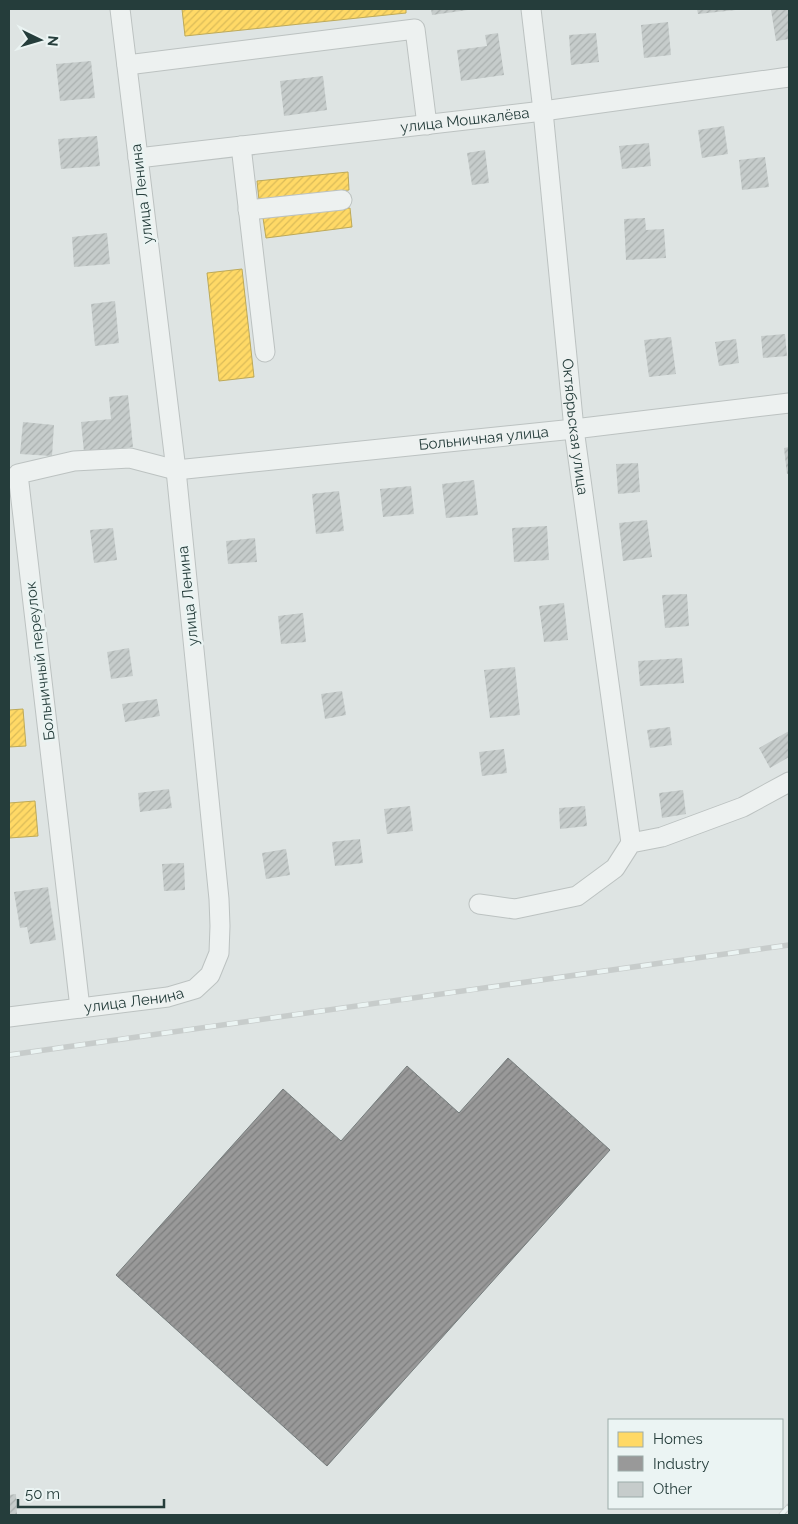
<svg xmlns="http://www.w3.org/2000/svg" width="798" height="1524" viewBox="0 0 798 1524" font-family="Raleway,sans-serif">
  <defs>
    <pattern id="homes-hatch" width="6" height="6" patternUnits="userSpaceOnUse" patternTransform="scale(1.25)"><rect width="6" height="6" fill="#ffd966"/><path d="M-1 1l2-2M0 6l6-6M5 7l2-2" fill="none" stroke="#dabb59"/></pattern>
    <pattern id="industry-hatch" width="6" height="6" patternUnits="userSpaceOnUse" patternTransform="scale(1.25)"><rect width="6" height="6" fill="#999"/><path d="M-1 1l2-2M0 6l6-6M5 7l2-2" fill="none" stroke="#7d7e7e"/></pattern>
    <pattern id="building-hatch" width="6" height="6" patternUnits="userSpaceOnUse" patternTransform="scale(1.25)"><rect width="6" height="6" fill="#c6cccb"/><path d="M-1 1l2-2M0 6l6-6M5 7l2-2" fill="none" stroke="#aab0af"/></pattern>
  </defs>
  <rect width="100%" height="100%" fill="#dee4e3"/>
  <!-- homes -->
  <path fill="url(#homes-hatch)" stroke="#beaa59" d="M182 9H406V13L185 36Z
    M348 172 349 190 259 200 257 181Z
    M350 208 352 227 266 238 263 218Z
    M242 269 254 377 219 381 207 273Z
    M23 709 26 746 9 747V710Z
    M35 801 38 836 9 838V803Z"/>
  <!-- industry -->
  <path fill="url(#industry-hatch)" stroke="#767d7d" d="M508 1058 610 1150 327 1466 116 1275 283 1089 341 1141 407 1066 459 1113Z"/>
  <!-- building -->
  <path fill="url(#building-hatch)" d="M431 9H468V10L432 15Z
    M697 9H736V10L698 14Z
    M780 9H789V39L776 41 771 10Z
    M668 22 671 55 644 58 641 25Z
    M498 33 504 75 461 81 457 50 487 46 485 35Z
    M596 33 599 62 571 65 569 35Z
    M91 61 95 98 60 101 56 64Z
    M323 76 327 110 284 116 280 81Z
    M724 126 728 154 702 158 698 130Z
    M97 136 100 166 61 169 58 139Z
    M649 143 651 166 622 169 619 146Z
    M485 150 489 183 472 185 467 153Z
    M765 157 769 187 742 190 739 160Z
    M645 218 646 230 664 229 666 258 626 260 624 219Z
    M107 233 110 264 74 267 72 237Z
    M115 301 119 343 95 346 91 304Z
    M785 334 787 356 763 358 761 336Z
    M671 337 676 374 649 377 644 340Z
    M736 339 739 363 719 366 715 342Z
    M128 395 133 447 84 452 81 422 111 419 109 397Z
    M23 422 54 425 52 456 20 454Z
    M789 447V474H787L784 448Z
    M638 463 640 492 618 494 616 464Z
    M474 480 478 515 446 518 442 484Z
    M411 486 414 514 383 517 380 489Z
    M339 491 344 531 316 534 312 494Z
    M647 520 652 557 623 561 619 523Z
    M547 526 549 560 514 562 512 528Z
    M113 528 117 560 94 563 90 530Z
    M255 538 257 562 228 564 226 541Z
    M687 594 689 626 665 628 662 595Z
    M564 603 568 640 544 642 539 606Z
    M303 613 306 642 281 644 278 616Z
    M129 648 133 676 111 679 107 652Z
    M682 658 684 683 640 686 638 661Z
    M515 667 520 715 490 718 484 670Z
    M342 691 346 715 325 719 321 694Z
    M157 699 160 716 125 722 122 704Z
    M670 727 672 745 650 748 647 730Z
    M789 731V757L770 768 759 748Z
    M504 749 507 773 482 776 479 752Z
    M169 789 172 808 140 812 138 793Z
    M683 790 686 814 662 818 659 793Z
    M410 806 413 831 387 834 384 809Z
    M585 806 587 826 560 829 559 808Z
    M360 839 363 863 335 866 332 842Z
    M286 849 290 875 266 879 262 853Z
    M184 863 185 890 164 891 162 864Z
    M48 887 56 940 30 944 27 927 20 928 14 892Z
    M16 1494 17 1515H9V1495Z"/>
  <g fill="none" stroke-linecap="round" stroke-linejoin="round">
    <defs>
      <g id="minor">
        <path id="s1" d="M531 9 543 111 574 429 631 843"/>
        <path d="M127 65 415 29 427 125"/>
        <path d="M241 146 265 352"/>
        <path id="s2" d="M138 158 543 111 789 77"/>
        <path d="M248 210 342 200"/>
        <path d="M479 904 515 909 577 896 615 868 631 843 662 837 743 807 789 782"/>
        <path id="s3" d="M80 1008 18 474 74 461 130 458 176 470 574 429 789 403"/>
        <path id="s4" d="M9 1017 168 997 195 989 210 975 219 953 220 926 219 899 176 470 120 9"/>
      </g>
    </defs>
    <!-- minor casing -->
    <use href="#minor" stroke="#bcc2c1" stroke-width="21"/>
    <!-- minor -->
    <use href="#minor" stroke="#edf1f0" stroke-width="19"/>
    <defs>
      <path id="rail" d="M9 1055 789 945
        M781 1515 789 1506"/>
    </defs>
    <!-- rail casing -->
    <use href="#rail" stroke="#c7cccb" stroke-width="5.5"/>
    <!-- rail -->
    <use href="#rail" stroke="#ebf4f3" stroke-width="4" stroke-dasharray="11" stroke-linecap="butt"/>
  </g>
  <g text-anchor="middle" stroke-width="5" stroke-linejoin="round" paint-order="stroke">
    <!-- street labels -->
    <g font-size="15" fill="#253d3b" stroke="#ebf4f3">
      <text dy="5" stroke="none"><textPath href="#s2" startOffset="329">улица Мошкалёва</textPath></text>
      <text transform="translate(142 194) rotate(-97)" y="5">улица Ленина</text>
      <text dy="5" stroke="none"><textPath href="#s1" startOffset="420">Октябрьская улица</textPath></text>
      <text dy="5" stroke="none"><textPath href="#s3" startOffset="1008">Больничная улица</textPath></text>
      <text transform="translate(188 596) rotate(-96)" y="5">улица Ленина</text>
      <text transform="translate(40 661) rotate(-97)" y="5">Больничный переулок</text>
      <text dy="5" stroke="none"><textPath href="#s4" startOffset="126">улица Ленина</textPath></text>
    </g>
  </g>
  <!-- border -->
  <rect width="798" height="1524" fill="none" stroke="#253d3b" stroke-width="20"/>
  <!-- legend -->
  <rect x="608" y="1419" width="175" height="90" fill="#ebf4f3" stroke="#9caba9"/>
  <rect x="618" y="1432" width="25" height="15" fill="#ffd966" stroke="#9caba9"/>
  <text x="653" y="1444" font-size="15" fill="#253d3b">Homes</text>
  <rect x="618" y="1456" width="25" height="15" fill="#999999" stroke="#9caba9"/>
  <text x="653" y="1469" font-size="15" fill="#253d3b">Industry</text>
  <rect x="618" y="1482" width="25" height="15" fill="#c6cccb" stroke="#9caba9"/>
  <text x="653" y="1494" font-size="15" fill="#253d3b">Other</text>
  <!-- north arrow -->
  <g transform="translate(40 40) rotate(95)" stroke="#ebf4f3" stroke-width="4" paint-order="stroke">
  <path d="M0-4L9 19L0 12L-9 19Z" fill="#253d3b"/>
  <text y="-8" font-size="14" font-weight="bold" text-anchor="middle" fill="#253d3b">N</text>
  </g>
  <!-- scale -->
  <path d="M18 1499v8h146v-8" fill="none" stroke="#253d3b" stroke-width="2.5"/>
  <text x="25" y="1499" font-size="15" fill="#253d3b" stroke="#ebf4f3" stroke-width="4" paint-order="stroke">50 m</text>
</svg>
